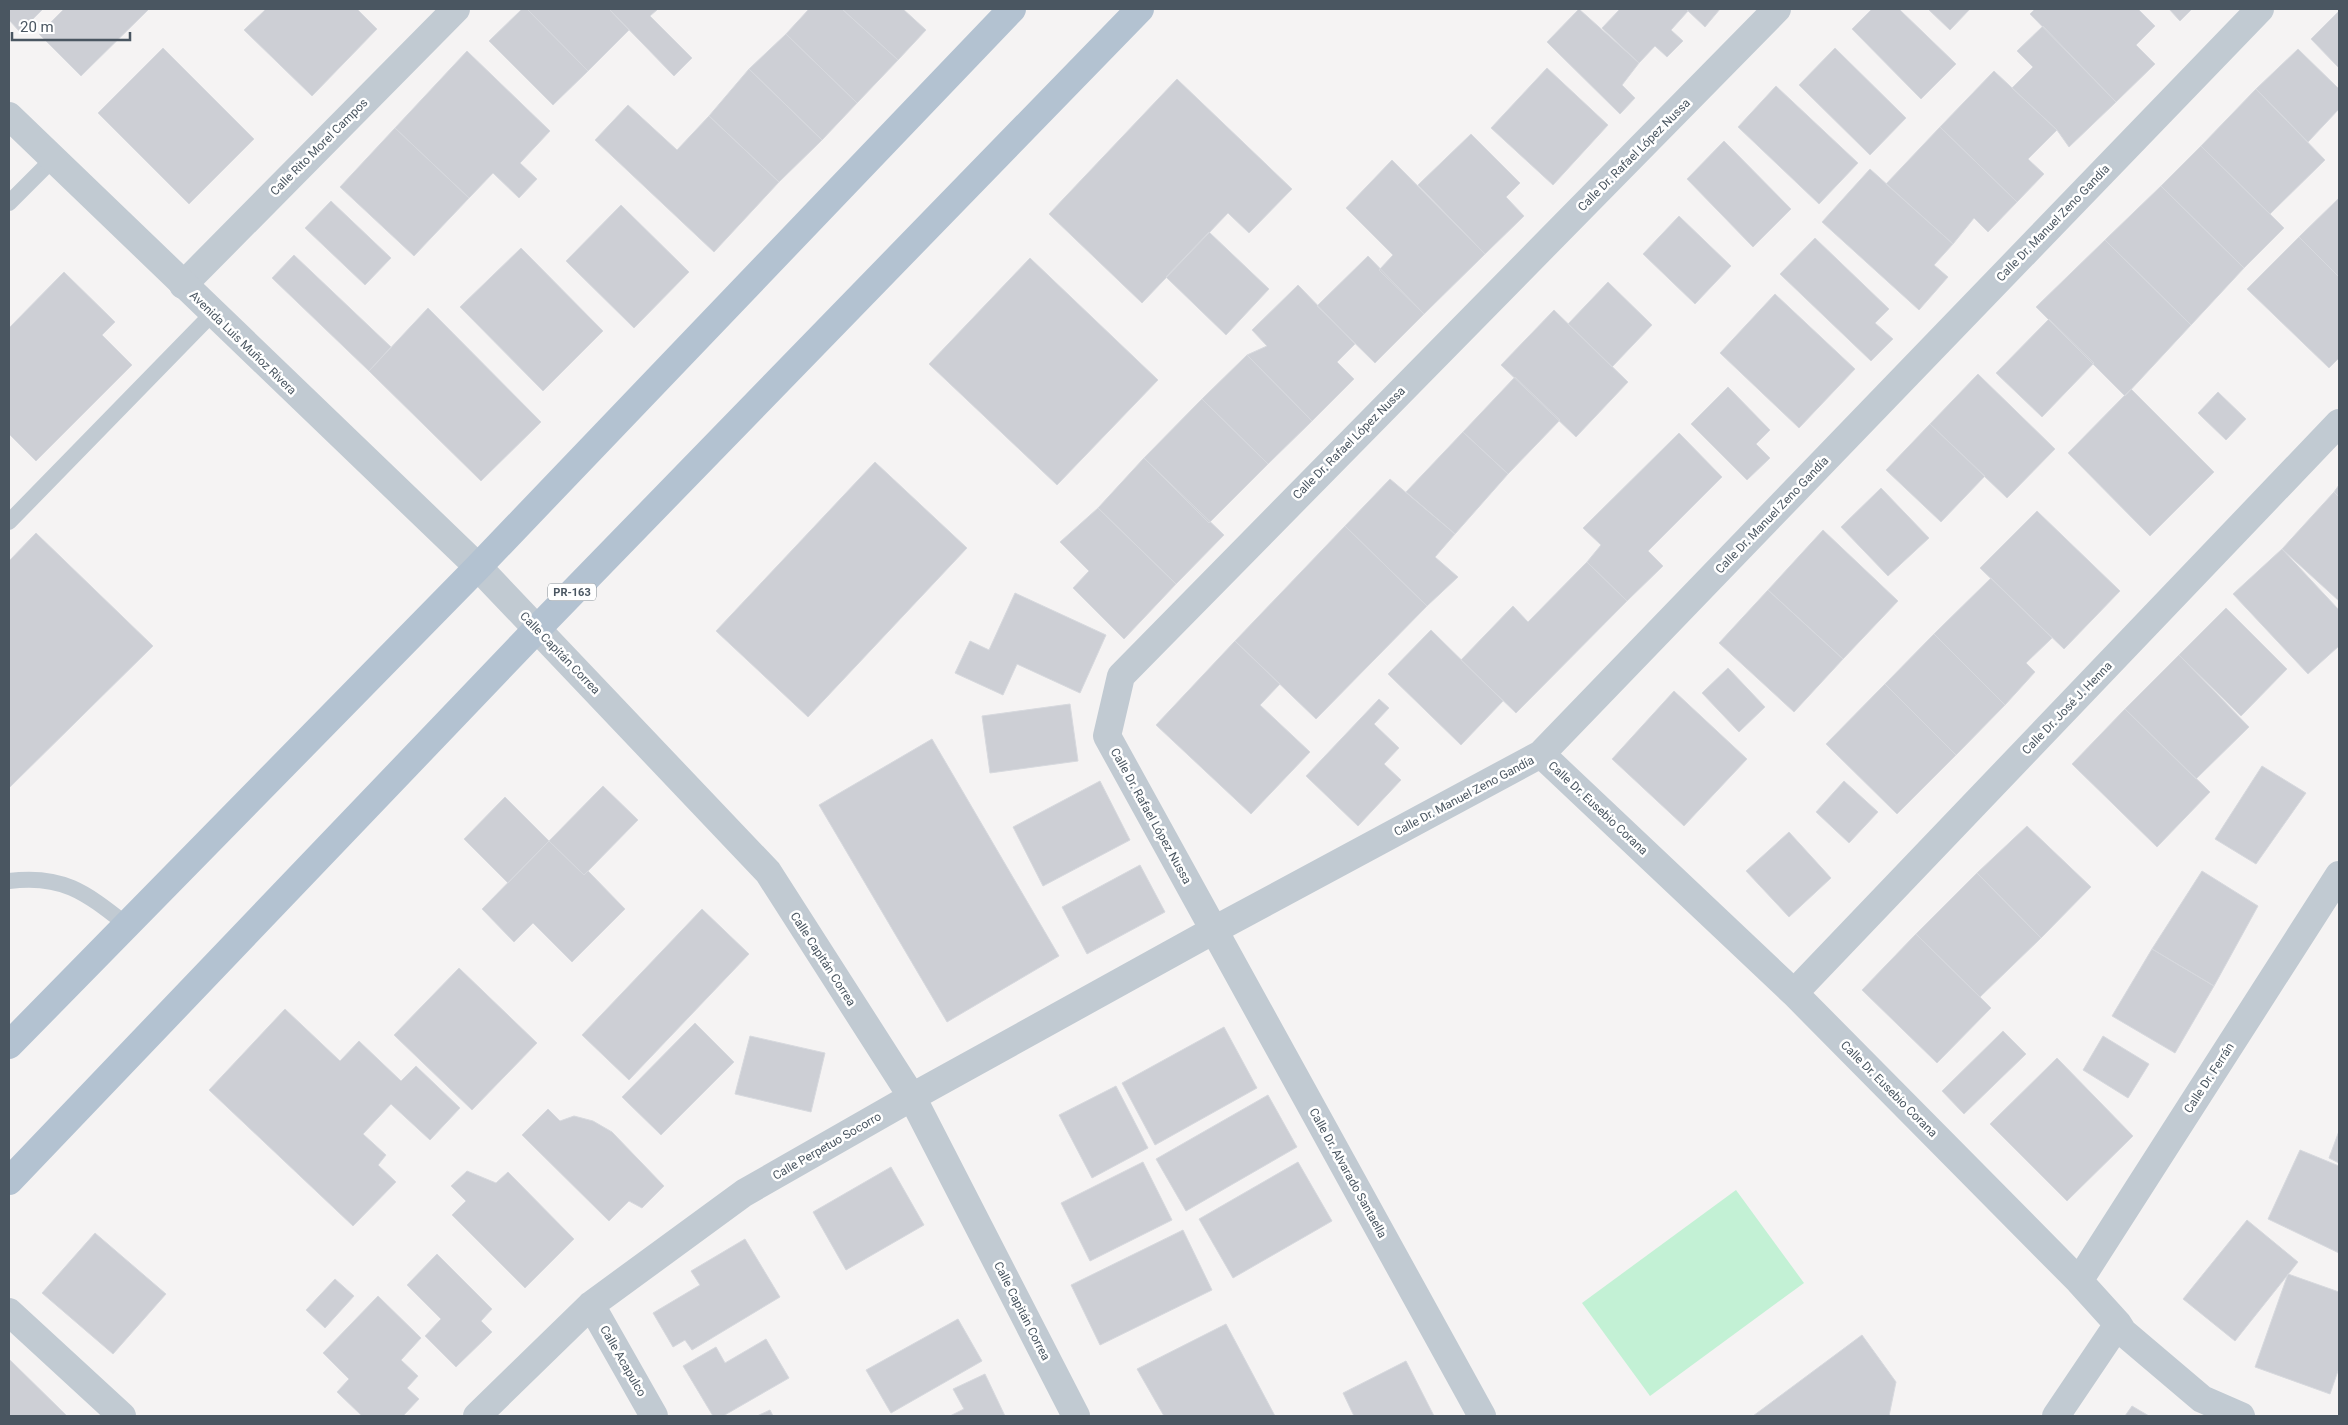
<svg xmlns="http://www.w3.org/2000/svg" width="2348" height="1425" viewBox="0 0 2348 1425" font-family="Roboto,sans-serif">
  <rect width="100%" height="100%" fill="#f5f3f3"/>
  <!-- green -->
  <path fill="#c3f1d5" d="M1736 1190 1804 1283 1650 1396 1582 1303Z"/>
  <!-- building -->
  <path fill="#cdcfd5" stroke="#d7d9de" d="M9 9H43L20 32 9 20Z
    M64 9H149L81 76 39 34Z
    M266 9H357L377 29 312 96 244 30Z
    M522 9H527L588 71 553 105 489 41Z
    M527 9H609L629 30 588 71Z
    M609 9H658L650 16 692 58 674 76Z
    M809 9H842L898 60 857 103 786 34Z
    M842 9H903L926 30 898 60Z
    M1579 9 1639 63 1622 85 1635 98 1620 114 1547 42Z
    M1620 9H1686L1688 11 1671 30 1683 41 1667 57 1655 46 1639 63 1602 28Z
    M1686 9H1720L1705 27Z
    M1872 9H1899L1956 64 1921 99 1852 29Z
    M1928 9H1970L1950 30Z
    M2035 9H2138L2155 26 2136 45 2155 64 2116 102 2030 14Z
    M2169 9H2192L2180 21Z
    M2339 11V68L2311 39Z
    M2043 26 2116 102 2069 147 2057 130 2012 88 2033 67 2017 51Z
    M786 34 857 103 822 140 749 69Z
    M163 48 254 139 189 204 98 113Z
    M1835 48 1906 118 1870 155 1799 85Z
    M2298 49 2339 89V109L2308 142 2256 89Z
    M467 51 550 131 520 163 537 179 519 198 493 173 469 198 395 128Z
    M1547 68 1608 125 1553 185 1491 128Z
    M749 69 822 140 779 182 709 116Z
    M1994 71 2057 130 2028 159 2044 174 2017 202 1940 127Z
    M1177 79 1292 189 1249 233 1228 213 1142 303 1049 214Z
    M1776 86 1858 163 1819 204 1738 127Z
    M2256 89 2325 160 2270 214 2201 146Z
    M628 105 677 150 709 116 779 182 714 252 595 140Z
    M1940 127 2017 202 1988 232 1974 218 1953 244 1886 184Z
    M395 128 469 198 414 256 340 187Z
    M1471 134 1520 183 1506 197 1524 216 1485 254 1418 185Z
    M1724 141 1791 209 1753 247 1687 179Z
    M2201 146 2284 228 2244 268 2161 186Z
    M1392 160 1485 254 1424 314 1379 270 1393 255 1346 208Z
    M1870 169 1953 244 1934 265 1948 277 1919 310 1822 222Z
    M2161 186 2244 268 2191 325 2105 240Z
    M2339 198V277L2299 237Z
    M331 201 391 258 365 285 305 228Z
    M621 205 689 272 634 328 566 261Z
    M1679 216 1731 266 1695 304 1643 254Z
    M1209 232 1269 289 1226 335 1166 277Z
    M2299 237 2339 277V358L2329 368 2247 289Z
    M1815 238 1889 309 1875 323 1893 339 1871 361 1780 274Z
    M2105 240 2191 325 2125 396 2036 307Z
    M521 248 603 331 543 391 460 307Z
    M294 255 391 347 369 371 272 278Z
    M1368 256 1424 314 1375 363 1317 306Z
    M1030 258 1158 380 1057 485 929 364Z
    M64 272 115 322 102 335 132 365 36 461 9 434V328Z
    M1608 282 1652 325 1612 367 1568 324Z
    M1298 285 1355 344 1337 362 1354 379 1312 421 1247 355 1267 346 1252 330Z
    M1775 294 1855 369 1799 428 1720 353Z
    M428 308 541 422 481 481 369 371Z
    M1554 310 1628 382 1576 437 1501 365Z
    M2049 319 2094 363 2042 417 1996 373Z
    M1247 355 1312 421 1268 464 1202 399Z
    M1978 374 2055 449 2007 498 1930 424Z
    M1515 377 1560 420 1508 474 1463 432Z
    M1728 387 1770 430 1756 444 1770 458 1747 480 1691 424Z
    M2131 389 2214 472 2150 536 2068 453Z
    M2218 392 2246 419 2226 440 2198 413Z
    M1202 399 1268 464 1209 523 1144 458Z
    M1930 424 1985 476 1941 522 1886 470Z
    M1463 432 1508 474 1455 534 1406 492Z
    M1679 433 1722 477 1648 551 1663 566 1627 601 1587 562 1601 545 1583 528Z
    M1144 458 1224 535 1176 584 1098 508Z
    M875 462 967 548 808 717 716 631Z
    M1390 479 1455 534 1435 557 1458 577 1427 606 1345 526Z
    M2339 485V497L2334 492Z
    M1881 488 1929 538 1888 576 1841 527Z
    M2334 492 2339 497V601L2282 549Z
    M1098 508 1176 584 1124 639 1073 588 1089 571 1060 542Z
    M2037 511 2120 591 2064 649 1980 568Z
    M1345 526 1427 606 1316 719 1235 641Z
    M1823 530 1898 601 1843 659 1768 590Z
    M36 533 153 646 9 788V561Z
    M2282 549 2339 610V646L2308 674 2233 594Z
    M1587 562 1627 601 1516 713 1461 660 1513 606 1528 622Z
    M1991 578 2052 638 2026 663 2035 672 2005 705 1934 634Z
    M1768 590 1843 659 1794 712 1719 643Z
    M1015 593 1106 635 1080 693 1017 664 1003 695 955 673 970 641 989 650Z
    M2226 608 2287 669 2241 716 2179 655Z
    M1431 630 1503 701 1461 745 1388 674Z
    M1934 634 2005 705 1956 755 1885 684Z
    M1235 641 1280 684 1260 705 1310 752 1251 814 1156 725Z
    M2179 655 2249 727 2196 779 2125 709Z
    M1728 668 1765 707 1739 732 1702 693Z
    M1885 684 1956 755 1897 814 1826 744Z
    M1674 691 1747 759 1684 826 1612 759Z
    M1379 699 1389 708 1374 724 1399 748 1384 764 1401 780 1358 826 1306 776Z
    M1070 704 1078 761 990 773 982 716Z
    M2125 709 2210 792 2157 847 2072 764Z
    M932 739 1059 956 947 1022 819 805Z
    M2262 766 2306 793 2256 864 2215 839Z
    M1100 781 1130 840 1043 886 1013 827Z
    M1844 781 1878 812 1849 843 1816 812Z
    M603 786 638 820 584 875 549 841Z
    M505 797 549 841 508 883 464 839Z
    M2027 826 2091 887 2041 938 1977 873Z
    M1789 832 1831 878 1789 917 1746 871Z
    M549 841 584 875 588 871 625 909 572 962 533 923 514 942 482 909Z
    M1140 865 1165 912 1087 954 1062 907Z
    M2202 871 2258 906 2214 986 2152 949Z
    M1977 873 2041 938 1980 997 1916 934Z
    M702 909 749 954 629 1080 582 1035Z
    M1916 934 1991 1008 1937 1063 1862 990Z
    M2152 949 2214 986 2175 1053 2112 1016Z
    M459 968 537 1043 472 1110 394 1035Z
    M285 1009 340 1061 359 1041 401 1081 416 1066 460 1108 430 1140 391 1104 363 1134 386 1155 378 1165 396 1182 353 1226 209 1090Z
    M695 1023 734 1062 661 1135 622 1097Z
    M1224 1027 1257 1088 1155 1145 1122 1083Z
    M2003 1031 2026 1054 1964 1114 1942 1091Z
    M750 1036 825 1053 811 1112 735 1094Z
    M2103 1036 2149 1064 2128 1098 2083 1070Z
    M2057 1058 2133 1136 2067 1201 1990 1124Z
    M1116 1086 1148 1148 1092 1178 1059 1115Z
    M1268 1095 1297 1147 1186 1211 1156 1159Z
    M548 1109 560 1121 574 1116 593 1121 612 1132 664 1186 642 1208 629 1201 609 1221 522 1135Z
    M2339 1131V1163L2329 1158Z
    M2300 1150 2339 1166V1253L2268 1219Z
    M1143 1162 1172 1220 1090 1261 1061 1203Z
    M1298 1162 1332 1221 1233 1278 1199 1219Z
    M891 1167 924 1225 846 1270 813 1212Z
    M467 1171 496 1183 508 1172 574 1239 525 1288 452 1215 466 1201 451 1186Z
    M2247 1220 2298 1262 2235 1341 2183 1299Z
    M1183 1230 1212 1290 1100 1345 1071 1285Z
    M95 1233 166 1294 113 1354 42 1293Z
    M745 1239 780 1297 692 1350 685 1340 673 1347 653 1313 700 1285 691 1271Z
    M437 1254 492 1309 481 1321 492 1332 456 1367 425 1336 441 1319 407 1285Z
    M2288 1274 2339 1292V1368L2330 1394 2255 1367Z
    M335 1279 354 1296 325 1328 306 1310Z
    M378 1296 421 1338 401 1360 418 1376 407 1388 419 1399 403 1416H362L337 1392 349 1379 323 1353Z
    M958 1319 982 1361 891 1413 866 1370Z
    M1226 1324 1275 1416H1164L1137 1369Z
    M1862 1335 1896 1382 1889 1416H1753Z
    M766 1339 789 1378 723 1416H713L683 1366 716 1347 725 1363Z
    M9 1359 67 1416H9Z
    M1406 1361 1434 1416H1354L1343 1393Z
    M985 1374 1005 1416H950L964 1409 953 1389Z
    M2132 1406 2149 1416H2125Z
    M770 1410 773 1416H757Z"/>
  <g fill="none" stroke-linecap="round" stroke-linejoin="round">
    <!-- service -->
    <path stroke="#c1cad2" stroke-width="16" d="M9 203 53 159
      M9 522 212 314
      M9 881C63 874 86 893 127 925"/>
    <!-- minor -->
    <path stroke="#c1cad2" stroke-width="28" d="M183 285 456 9
      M478 567 768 872 912 1097 1076 1416
      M1541 754 1794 993 2079 1281 2118 1324 2123 1332 2202 1399 2241 1416
      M1794 993 2339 423
      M2079 1281 2339 875
      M591 1305 654 1416
      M9 1312 122 1416
      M477 1416 591 1305 744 1193 912 1097 1214 930 1541 754 2260 9
      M1482 1416 1107 736 1121 676 1777 9
      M2056 1416 2118 1324"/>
    <!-- tertiary -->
    <path stroke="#c1cad2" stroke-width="28" d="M9 116 478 567"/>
    <!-- primary -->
    <path stroke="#b3c2d1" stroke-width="28" d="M9 1045 478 567 1012 9
      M9 1181 537 629 1140 9"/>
  </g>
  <g text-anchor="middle" stroke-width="5" stroke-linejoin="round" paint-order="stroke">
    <!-- shield labels -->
    <rect fill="#fff" stroke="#808990" stroke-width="1" x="548" y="583.5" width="48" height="17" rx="4"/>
    <g font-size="11" font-weight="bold" fill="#4a5661">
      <text x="572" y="596">PR-163</text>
    </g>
    <!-- street labels -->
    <g font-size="12" fill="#4a5661" stroke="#fff">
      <text transform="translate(319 147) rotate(-45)" y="4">Calle Rito Morel Campos</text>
      <text transform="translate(1634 155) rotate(-45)" y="4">Calle Dr. Rafael López Nussa</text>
      <text transform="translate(2053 223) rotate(-46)" y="4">Calle Dr. Manuel Zeno Gandía</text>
      <text transform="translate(243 343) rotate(44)" y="4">Avenida Luis Muñoz Rivera</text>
      <text transform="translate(1349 443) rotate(-45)" y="4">Calle Dr. Rafael López Nussa</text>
      <text transform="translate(1772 515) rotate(-46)" y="4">Calle Dr. Manuel Zeno Gandía</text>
      <text transform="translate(560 653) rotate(46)" y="4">Calle Capitán Correa</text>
      <text transform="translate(2067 708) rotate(-46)" y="4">Calle Dr. José J. Henna</text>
      <text transform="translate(1464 796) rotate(-28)" y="4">Calle Dr. Manuel Zeno Gandía</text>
      <text transform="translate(1598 808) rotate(43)" y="4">Calle Dr. Eusebio Corana</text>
      <text transform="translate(1151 816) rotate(61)" y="4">Calle Dr. Rafael López Nussa</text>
      <text transform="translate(823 959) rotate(57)" y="4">Calle Capitán Correa</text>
      <text transform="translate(2209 1078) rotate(-57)" y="4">Calle Dr. Ferrán</text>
      <text transform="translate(1889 1089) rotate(45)" y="4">Calle Dr. Eusebio Corana</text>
      <text transform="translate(827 1146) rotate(-30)" y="4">Calle Perpetuo Socorro</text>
      <text transform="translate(1348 1173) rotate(61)" y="4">Calle Dr. Alvarado Santaella</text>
      <text transform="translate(1022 1311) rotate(63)" y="4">Calle Capitán Correa</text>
      <text transform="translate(623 1361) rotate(60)" y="4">Calle Acapulco</text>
    </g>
  </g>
  <!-- border -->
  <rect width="2348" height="1425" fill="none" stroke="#4a5661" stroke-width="20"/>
  <!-- scale -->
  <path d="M12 32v8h118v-8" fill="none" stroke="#4a5661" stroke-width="2.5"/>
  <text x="20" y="32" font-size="15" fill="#4a5661" stroke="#ffffff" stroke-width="4" paint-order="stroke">20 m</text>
</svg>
